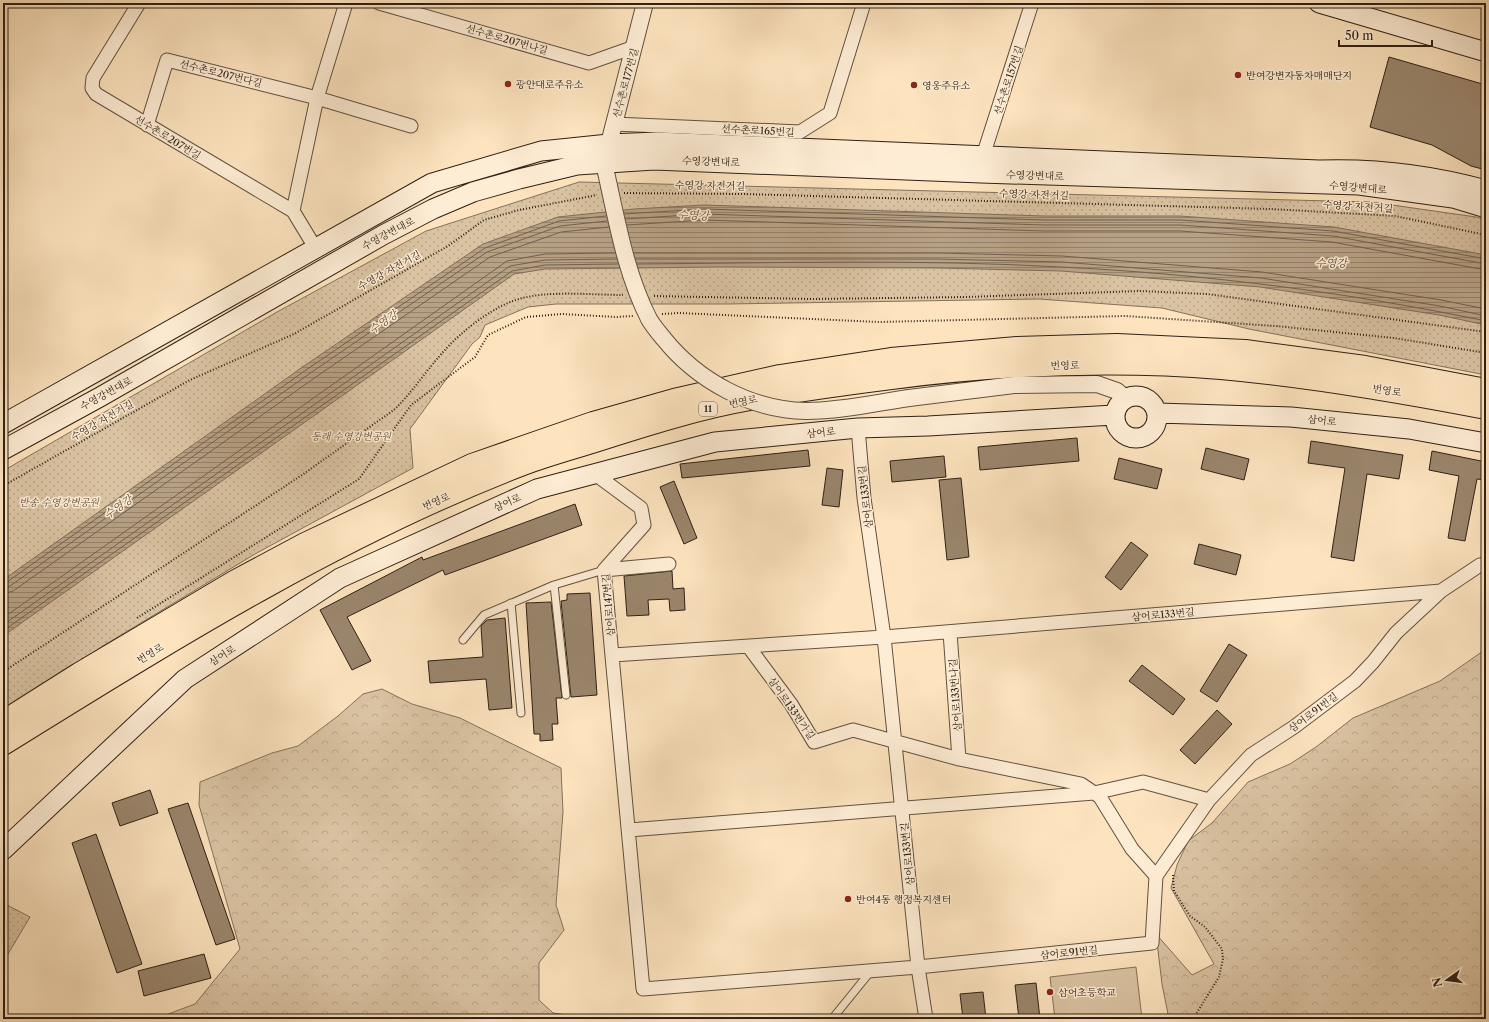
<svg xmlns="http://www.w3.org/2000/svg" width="1489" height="1022" viewBox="0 0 1489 1022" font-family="'Libre Caslon Text','Noto Serif KR',serif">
  <defs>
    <pattern id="green-dots" width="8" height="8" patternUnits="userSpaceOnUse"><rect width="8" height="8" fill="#dac3a2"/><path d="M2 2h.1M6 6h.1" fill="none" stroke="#bba78b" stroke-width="1.8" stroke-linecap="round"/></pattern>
    <pattern id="forest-crowns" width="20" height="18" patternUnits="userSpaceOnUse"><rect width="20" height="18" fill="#dac3a2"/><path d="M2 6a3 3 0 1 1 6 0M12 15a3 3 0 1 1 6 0" fill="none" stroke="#bba78b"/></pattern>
    <pattern id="water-rules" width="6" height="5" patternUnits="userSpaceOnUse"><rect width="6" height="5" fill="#b7a185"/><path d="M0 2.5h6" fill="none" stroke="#95836c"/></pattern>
  </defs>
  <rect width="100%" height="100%" fill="#fde4bf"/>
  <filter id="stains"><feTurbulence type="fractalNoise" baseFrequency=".005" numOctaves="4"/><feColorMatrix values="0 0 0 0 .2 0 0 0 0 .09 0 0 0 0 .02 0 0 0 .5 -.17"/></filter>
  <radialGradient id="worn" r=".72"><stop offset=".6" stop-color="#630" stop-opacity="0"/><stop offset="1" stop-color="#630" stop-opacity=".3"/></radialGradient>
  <!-- green -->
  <path fill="url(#green-dots)" stroke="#84725b" d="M579 182 1371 202 1476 217 1486 220V375L1249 329 1162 308 1039 299 727 304H556L528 307 485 325 480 337 472 344 410 429 413 468 255 554 106 644 3 710V471L277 312 426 231Z
    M3 903 30 917 5 959 3 958Z"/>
  <!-- forest -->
  <path fill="url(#forest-crowns)" stroke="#84725b" d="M1486 649V1019H1169L1162 984 1156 934 1192 975 1214 964 1171 888 1177 865 1188 841 1212 823 1248 782 1290 764 1316 747 1353 718 1440 681Z
    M382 689 412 704 460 718 561 768 563 812 556 905 564 930 539 963V1000L553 1013 574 1016V1019H155L195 1004 240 949 199 805 200 782 272 753 298 746 338 716 363 694Z"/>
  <!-- pitch -->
  <path fill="#dac3a2" stroke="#84725b" d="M1136 967 1142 1019H1055L1050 977Z"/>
  <!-- water -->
  <path fill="url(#water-rules)" stroke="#816d58" d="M704 205 1044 216H1180L1334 227 1486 255V325L1439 315 1260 287 1061 271 937 268 720 267 545 269 514 274 3 636V580L304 366 483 244 558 217 634 209Z"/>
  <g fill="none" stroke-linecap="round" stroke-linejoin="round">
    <!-- shore -->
    <path stroke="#73604c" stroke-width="1" d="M624 214 704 209 1044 220H1180L1333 231 1486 259
      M625 219 704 214 1044 225H1180L1333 236 1486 264
      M627 225 704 220 1044 231H1180L1332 242 1486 270
      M634 253H937L1062 256 1262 272 1441 300 1486 309
      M636 259H937L1062 262 1261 278 1440 306 1486 316
      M637 264C778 263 920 259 1061 267 1204 274 1346 292 1486 321
      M3 583 7 582 306 370 485 248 559 221 606 216
      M3 588 10 586 309 374 487 252 560 226 607 221
      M3 594 13 591 313 379 490 257 561 232 609 227
      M3 618 507 261 545 254 615 253
      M3 625 510 266 545 260 617 259
      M3 631 512 271 545 265 618 264"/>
  </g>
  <!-- building -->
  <path fill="#9a866d" stroke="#2f2014" d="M1389 57 1486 85V170L1471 166 1432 145 1370 127Z
    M1077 438 1079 461 980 470 978 447Z
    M1311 441 1403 455 1399 479 1367 474 1354 561 1331 557 1345 468 1308 463Z
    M1206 448 1249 459 1244 480 1201 469Z
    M808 450 810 466 682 478 680 464Z
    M1432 451 1486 462V480L1477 479 1465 541 1448 538 1459 476 1429 470Z
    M944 456 946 477 892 482 890 461Z
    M1119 458 1162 469 1157 489 1114 479Z
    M827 468 843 470 839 507 822 505Z
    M961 478 969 557 947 560 939 480Z
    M674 481 697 538 684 544 660 487Z
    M575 504 582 525 445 575 443 570 347 617 371 661 352 670 320 610 422 557 423 560Z
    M1131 542 1148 555 1121 590 1105 577Z
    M1199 544 1241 555 1236 575 1194 564Z
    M672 571 673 589 684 588 685 610 670 611 669 599 648 600 649 615 627 616 624 576Z
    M590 593 597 695 571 697 561 601 567 600V594Z
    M551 602 562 698H556L558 724H552L553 740 540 741V734H534L526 603Z
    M505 618 512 708 489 710 486 679 430 683 428 661 483 657 481 626 487 620Z
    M1229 644 1247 655 1217 702 1200 691Z
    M1142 665 1185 699 1173 715 1129 681Z
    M1217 710 1232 724 1195 764 1180 750Z
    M150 790 158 813 120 826 112 803Z
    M188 803 235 939 216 945 168 809Z
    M96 834 142 964 117 973 72 843Z
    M204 954 211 978 144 996 138 971Z
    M1036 983 1040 1019H1019L1015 985Z
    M983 992 986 1019H963L960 994Z"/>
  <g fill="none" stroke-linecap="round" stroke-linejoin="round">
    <defs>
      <path id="service" d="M554 585 566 695
        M511 603 521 713
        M463 640 484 615 554 585 604 570
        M832 1019 871 971"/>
      <path id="minor" d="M139 3 93 78 92 88 96 94 293 211 316 249
        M379 3 589 63 634 47
        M614 124 800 132 830 113 864 3
        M147 125 167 60 317 98 411 126
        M983 156 1032 3
        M293 211 317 98 346 3
        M858 428 864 498 884 637 918 967 926 1019
        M595 474 641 508 644 525 604 570 643 989 918 967 1152 943 1156 876 1209 800 1251 755 1294 727 1355 681 1373 662 1396 633 1441 591 1480 565 1486 564
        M604 570 669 564
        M950 632 959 759
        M748 646 791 704 814 742 853 730 959 759 1081 784 1100 797 1132 849 1156 876
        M613 655 884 637 1441 591
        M629 830 1094 793 1143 782 1209 800"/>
      <path id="tertiary" d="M609 186 604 163 645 3
        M909 398 1014 385 1097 384 1117 391 1125 398"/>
      <path id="secondary" d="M1319 3 1486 52
        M1115 417a21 21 0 1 1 42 0a21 21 0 1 1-42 0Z
        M1157 413 1291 417 1409 429 1486 443
        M3 424 432 183 541 151 609 144 657 142 1319 170C1375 168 1432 175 1486 190
        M3 450 100 397 383 235 433 209 473 192 519 179 577 165 654 160 981 173 1359 185 1453 198 1486 208
        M3 850 185 679 340 578 537 489 715 442 858 428 928 426 1114 415"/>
      <path id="trunk" d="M3 722 79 674 234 582 305 544 472 465 593 423 674 400 780 376 891 359 1017 348 1117 345 1245 351 1365 367 1486 390
        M3 744C171 640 338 535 523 464 547 455 573 448 598 440 648 424 699 408 750 399 797 390 844 384 891 378 1000 364 1111 359 1221 368 1310 376 1398 391 1486 408"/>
    </defs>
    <!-- service casing -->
    <use href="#service" stroke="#62513f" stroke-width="9"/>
    <!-- minor casing -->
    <use href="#minor" stroke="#62513f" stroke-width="15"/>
    <!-- tertiary casing -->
    <use href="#tertiary" stroke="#62513f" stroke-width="18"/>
    <!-- secondary casing -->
    <use href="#secondary" stroke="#2f2014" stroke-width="21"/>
    <!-- trunk casing -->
    <use href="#trunk" stroke="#2f2014" stroke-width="24"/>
    <!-- path -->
    <path stroke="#2f2014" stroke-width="2" stroke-dasharray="1 2" stroke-linecap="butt" d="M624 193 742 194 1271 209 1395 216 1486 235
      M654 296 811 299 965 297 1140 291 1207 294 1486 332
      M662 314 679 313 879 322 1125 316 1276 326 1394 338 1486 353
      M3 486 190 380 294 334 448 246 484 220 519 210 597 195
      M137 618 359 479 411 405 475 357 488 335 526 317 562 314 616 317 633 316
      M3 672 302 475 395 409C418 386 435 357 460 335 476 321 498 305 519 299 550 290 591 295 623 295
      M1173 875 1174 891 1190 916 1205 927 1222 949 1223 959 1219 977 1193 1019"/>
    <!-- service -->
    <use href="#service" stroke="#feedd5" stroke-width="7"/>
    <!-- minor -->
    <use href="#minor" stroke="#feedd5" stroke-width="13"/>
    <!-- tertiary -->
    <use href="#tertiary" stroke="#feedd5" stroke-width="16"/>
    <!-- secondary -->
    <use href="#secondary" stroke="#feedd5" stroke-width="19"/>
    <!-- trunk -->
    <use href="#trunk" stroke="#fde4bf" stroke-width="22"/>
    <defs>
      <path id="tertiary-bridge" d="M609 186C619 232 628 278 649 319 653 326 659 333 664 339 698 381 751 410 806 411 840 411 875 403 909 398"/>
    </defs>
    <!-- tertiary-bridge casing -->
    <use href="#tertiary-bridge" stroke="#62513f" stroke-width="18" stroke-linecap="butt"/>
    <!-- tertiary-bridge -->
    <use href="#tertiary-bridge" stroke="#feedd5" stroke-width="16"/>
  </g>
  <!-- markers -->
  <g fill="#8f2418" stroke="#feedd5" stroke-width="1.5">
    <circle cx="1238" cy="75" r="4"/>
    <circle cx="508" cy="84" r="4"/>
    <circle cx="914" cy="85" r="4"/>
    <circle cx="848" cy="899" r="4"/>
    <circle cx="1050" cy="992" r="4"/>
  </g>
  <g text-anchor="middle" stroke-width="3" stroke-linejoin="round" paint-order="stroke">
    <!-- shield labels -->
    <rect fill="#feedd5" stroke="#6d5e4e" stroke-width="1" x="699" y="402" width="18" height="14" rx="3"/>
    <g font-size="9" font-weight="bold" fill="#2f2014">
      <text x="708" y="412">11</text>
    </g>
    <!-- street labels -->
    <g font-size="10" fill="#2f2014" stroke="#feedd5">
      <text transform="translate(507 39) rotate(16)" y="4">선수촌로207번나길</text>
      <text transform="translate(221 73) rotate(14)" y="4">선수촌로207번다길</text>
      <text transform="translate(1008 80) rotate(-72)" y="4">선수촌로157번길</text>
      <text transform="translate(625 83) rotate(-75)" y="4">선수촌로177번길</text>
      <text transform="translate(758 130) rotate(3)" y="4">선수촌로165번길</text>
      <text transform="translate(168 137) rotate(31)" y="4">선수촌로207번길</text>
      <text transform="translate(711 161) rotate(2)" y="4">수영강변대로</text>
      <text transform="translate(1035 175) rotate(2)" y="4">수영강변대로</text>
      <text transform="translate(710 185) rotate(1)" y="4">수영강 자전거길</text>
      <text transform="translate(1358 187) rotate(5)" y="4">수영강변대로</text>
      <text transform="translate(1034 194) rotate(2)" y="4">수영강 자전거길</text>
      <text transform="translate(1358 206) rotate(4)" y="4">수영강 자전거길</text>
      <text transform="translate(388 233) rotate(-28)" y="4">수영강변대로</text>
      <text transform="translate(389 270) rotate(-29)" y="4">수영강 자전거길</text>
      <text transform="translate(1065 365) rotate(-1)" y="4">번영로</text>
      <text transform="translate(1387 390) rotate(9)" y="4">번영로</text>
      <text transform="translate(106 393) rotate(-29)" y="4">수영강변대로</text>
      <text transform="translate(743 401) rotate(-12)" y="4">번영로</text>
      <text transform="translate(102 420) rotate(-30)" y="4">수영강 자전거길</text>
      <text transform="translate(1322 420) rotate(6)" y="4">삼어로</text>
      <text transform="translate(821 432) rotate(-6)" y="4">삼어로</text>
      <text transform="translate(865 497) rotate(-97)" y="4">삼어로133번길</text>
      <text transform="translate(436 501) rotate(-24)" y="4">번영로</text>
      <text transform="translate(507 502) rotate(-24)" y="4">삼어로</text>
      <text transform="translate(608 605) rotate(-95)" y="4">삼어로147번길</text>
      <text transform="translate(1163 614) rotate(-5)" y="4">삼어로133번길</text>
      <text transform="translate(150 653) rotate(-31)" y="4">번영로</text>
      <text transform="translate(222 655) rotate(-33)" y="4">삼어로</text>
      <text transform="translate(955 695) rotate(-94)" y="4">삼어로133번나길</text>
      <text transform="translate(792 708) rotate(55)" y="4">삼어로133번가길</text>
      <text transform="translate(1313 712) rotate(-37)" y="4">삼어로91번길</text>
      <text transform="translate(907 854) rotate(-96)" y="4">삼어로133번길</text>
      <text transform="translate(1069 952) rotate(-6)" y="4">삼어로91번길</text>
    </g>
    <!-- poi labels -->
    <g font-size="10" fill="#2f2014" stroke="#feedd5" text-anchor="start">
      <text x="1246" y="79">반여강변자동차매매단지</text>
      <text x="516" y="88">광안대로주유소</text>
      <text x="922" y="89">영웅주유소</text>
      <text x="856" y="903">반여4동 행정복지센터</text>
      <text x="1058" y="996">삼어초등학교</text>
    </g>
    <!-- park labels -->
    <g font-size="10" font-style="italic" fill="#62513f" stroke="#feedd5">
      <text x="351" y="440">동래 수영강변공원</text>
      <text x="59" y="506">반송 수영강변공원</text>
    </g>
    <!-- water labels -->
    <g font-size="11" font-style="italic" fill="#5f4d3c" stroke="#feedd5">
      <text transform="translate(693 215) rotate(4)" y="4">수영강</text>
      <text x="1331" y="267">수영강</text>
      <text transform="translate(383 322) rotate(-35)" y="4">수영강</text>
      <text transform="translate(118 507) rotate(-35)" y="4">수영강</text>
    </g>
  </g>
  <!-- margin -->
  <rect width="1489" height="1022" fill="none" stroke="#fde4bf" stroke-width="16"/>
  <rect x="4" y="4" width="1481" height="1014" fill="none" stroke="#2f2014" stroke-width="2"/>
  <rect x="8" y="8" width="1473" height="1006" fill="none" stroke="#2f2014"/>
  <!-- north arrow -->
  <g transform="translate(1447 980) rotate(256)" stroke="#feedd5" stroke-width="3" paint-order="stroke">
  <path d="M0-3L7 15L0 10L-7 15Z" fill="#2f2014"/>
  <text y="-6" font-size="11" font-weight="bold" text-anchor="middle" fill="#2f2014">N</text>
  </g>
  <!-- scale -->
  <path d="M1339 40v6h93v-6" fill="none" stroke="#2f2014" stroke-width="2"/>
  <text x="1345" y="40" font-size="12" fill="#2f2014" stroke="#feedd5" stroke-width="3" paint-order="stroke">50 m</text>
  <rect width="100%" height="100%" filter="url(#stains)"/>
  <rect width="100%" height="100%" fill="url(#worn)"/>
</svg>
